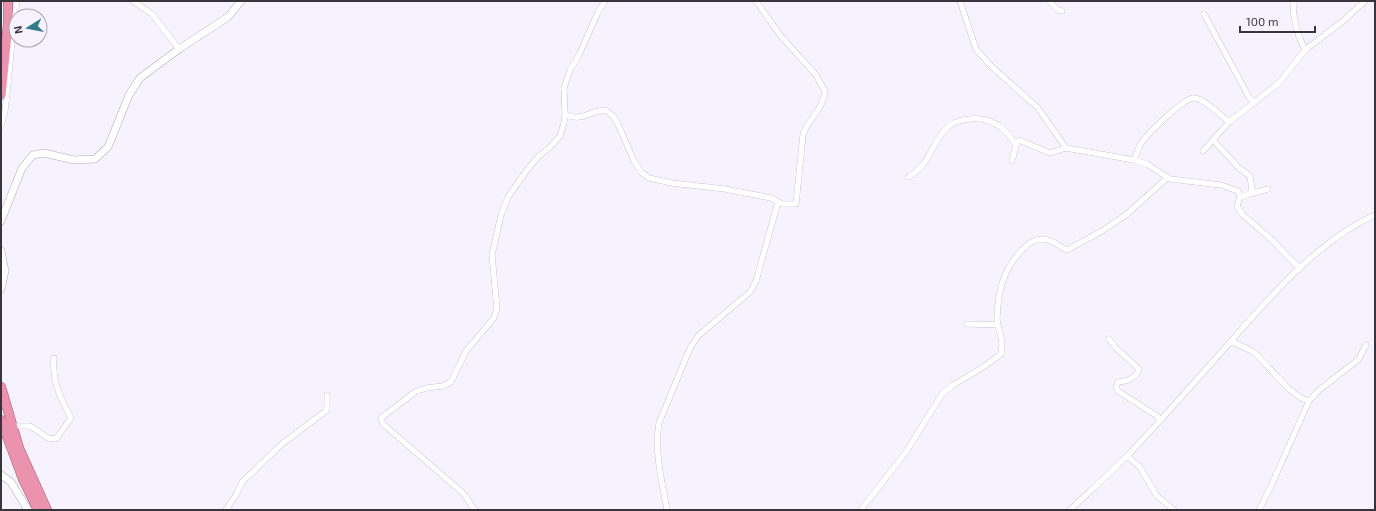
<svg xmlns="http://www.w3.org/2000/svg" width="1376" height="511" viewBox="0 0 1376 511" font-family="'Exo 2',sans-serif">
  <rect width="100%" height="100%" fill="#f6f3ff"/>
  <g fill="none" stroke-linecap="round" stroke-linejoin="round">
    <defs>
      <path id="minor" d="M133 1 152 14 179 49
        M960 1 976 49 990 65 1038 108 1066 148
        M1049 1 1058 10 1062 11
        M1293 1C1293 18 1297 35 1305 50
        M1204 14 1249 97 1254 102
        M565 114C581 123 590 110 606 110L613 116 618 124 634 161 641 172 649 178 672 183 725 189 771 198 782 204H796L803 135C806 125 813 118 818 110 822 104 824 98 825 91L816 75 780 35 756 1
        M1 126 5 111 8 84 13 30 17 1
        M1213 140 1239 168 1250 176 1252 189 1250 194 1240 197
        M1203 151 1229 122
        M1134 160C1136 155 1138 150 1140 145 1146 135 1182 100 1193 98 1203 97 1221 116 1229 122L1279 83 1305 50 1343 21 1365 1
        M1012 161 1017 142 1019 140 1050 153 1066 148 1134 160 1147 164 1170 179 1221 185 1238 191 1240 197 1237 206 1242 214 1272 240 1300 269
        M908 177C941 160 929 115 980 119 997 121 1007 131 1016 145
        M1250 194 1268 189
        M967 324 998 325
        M1109 339 1116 348 1139 369C1135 379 1128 381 1118 382L1116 387 1118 391 1157 416 1160 420
        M1231 341 1254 352 1289 389 1301 398 1309 401
        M13 426H30L48 438 56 439 71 418C60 397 52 382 54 358
        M1127 456 1140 467 1157 496 1174 510
        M226 510 236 495 242 482 282 444 327 410V395
        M475 510 463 493 383 424 381 418 415 392 426 388 443 386 451 382 466 351 494 318 497 309 492 255 501 215 508 197 527 170 538 157 550 147 560 136 564 123 565 114 564 88 570 70 579 55 598 12 605 1
        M667 510C662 482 654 451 659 423L690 348 698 336 750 292 756 281 778 202
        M861 510 906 452 942 394 953 385 982 368 1001 354C1001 351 1002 348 1002 345 1002 336 997 327 997 318 998 291 1003 270 1022 250 1028 243 1034 239 1043 239 1053 239 1059 247 1067 250L1102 231 1127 214 1167 178
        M1070 510C1089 492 1109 474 1127 456 1155 427 1182 396 1209 366 1256 314 1310 244 1375 215
        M1259 510 1271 486 1309 401 1319 390 1358 360 1366 345"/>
      <path id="tertiary" d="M1 221 22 168 33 155 44 153 74 160 95 159 108 147 129 95 140 78 179 49 228 17 241 1
        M1 251 5 271 1 289
        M1 475 11 482 28 510"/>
      <path id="trunk" d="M1 95 8 24V1
        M1 387 19 448 47 510
        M1 420 23 479 38 510"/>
    </defs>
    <!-- minor casing -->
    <use href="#minor" stroke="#aeabb9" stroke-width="6"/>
    <!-- tertiary casing -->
    <use href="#tertiary" stroke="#aeabb9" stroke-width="8"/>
    <!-- trunk casing -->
    <use href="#trunk" stroke="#a76079" stroke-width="10"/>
    <!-- minor -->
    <use href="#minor" stroke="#fff" stroke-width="5.5"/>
    <!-- tertiary -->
    <use href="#tertiary" stroke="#fff" stroke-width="7"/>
    <!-- trunk -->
    <use href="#trunk" stroke="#ea92ae" stroke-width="9"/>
  </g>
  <!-- border -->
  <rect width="1376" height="511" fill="none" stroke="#37353b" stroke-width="4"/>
  <!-- north arrow -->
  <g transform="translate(28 28) rotate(259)"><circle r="19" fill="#f6f3ff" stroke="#aaa7b1"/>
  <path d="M0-3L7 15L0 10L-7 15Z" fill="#367a89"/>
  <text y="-6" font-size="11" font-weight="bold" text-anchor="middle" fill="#37353b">N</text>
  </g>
  <!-- scale -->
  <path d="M1240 26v6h75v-6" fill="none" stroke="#37353b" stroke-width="2"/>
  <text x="1246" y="26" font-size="12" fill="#37353b" stroke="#f6f3ff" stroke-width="3" paint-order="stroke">100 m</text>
</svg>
